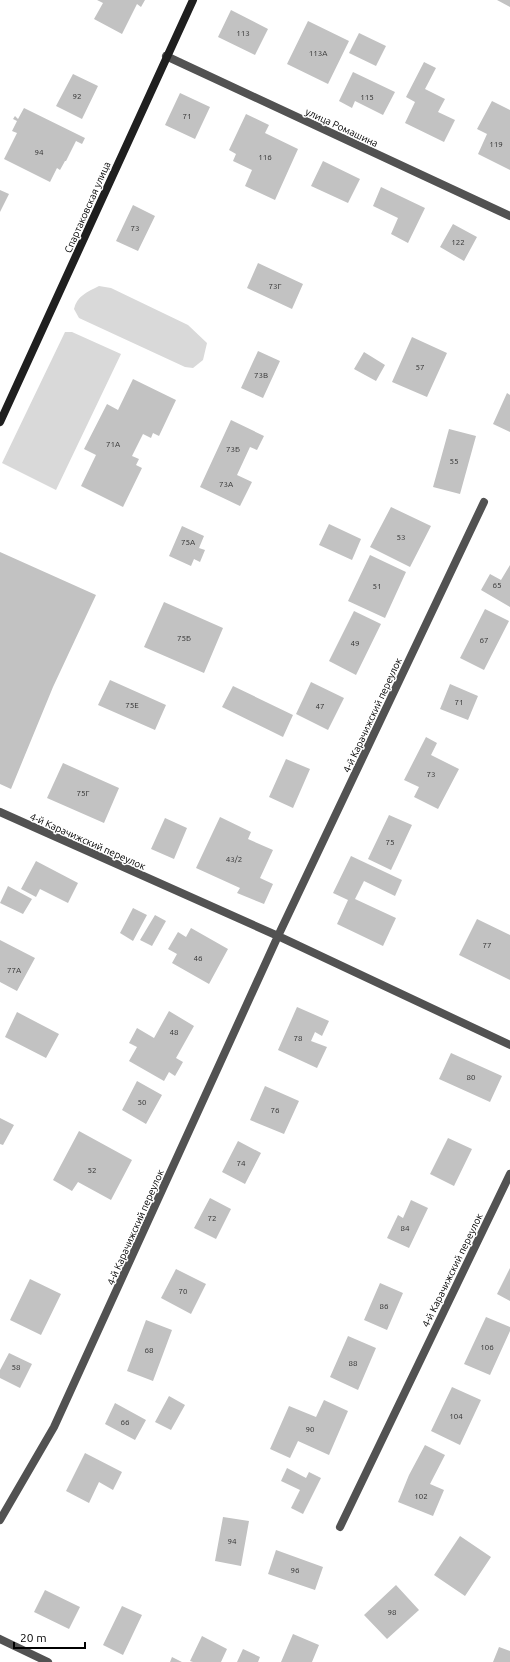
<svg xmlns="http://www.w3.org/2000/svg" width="510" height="1662" viewBox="0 0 510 1662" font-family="Ubuntu,sans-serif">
  <rect width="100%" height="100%" fill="#fff"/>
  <!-- green -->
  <path fill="#d9d9d9" d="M99 286 111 288 188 325 207 343 203 360 193 368 185 367 79 318 74 309C77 296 87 292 99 286Z
    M65 332H72L121 354 56 490 2 463Z"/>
  <!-- building -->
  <path fill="#c2c2c2" d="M97 0H145L141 7 137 4 122 34 94 19 103 3Z
    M497 0H510V7Z
    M231 10 268 29 255 55 218 37Z
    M308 21 349 41 328 84 287 64Z
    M359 33 386 46 376 66 349 53Z
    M424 62 436 68 425 89 445 99 438 112 455 120 444 142 405 123 415 102 406 97Z
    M353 72 395 92 383 115 355 101 352 108 339 101Z
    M73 74 98 86 82 119 56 106Z
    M180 93 210 107 195 139 165 125Z
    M492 101 510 110V170L478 154 487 134 477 129Z
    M24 108 85 138 82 144 76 141 66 161H65L60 170 57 168 50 182 4 159 17 133 12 131 17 121 13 119 15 116 18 119Z
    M246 114 269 125 265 133 298 149 275 200 245 186 252 170 233 161 236 154 229 150Z
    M323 161 360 179 348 203 311 186Z
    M381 187 425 208 408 243 391 234 398 218 373 206Z
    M0 190 9 194 0 212Z
    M133 205 155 216 138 251 116 241Z
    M453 224 477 237 464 261 440 247Z
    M258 263 303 284 292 309 247 288Z
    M412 337 447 353 427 397 392 382Z
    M258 351 280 361 263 398 241 388Z
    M364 352 385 365 376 381 354 369Z
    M133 379 176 400 159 436 153 433 151 438 143 434 132 456 139 459 136 465 142 468 123 507 81 486 96 455 84 449 107 404 118 410Z
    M507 393 510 395V432L493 424Z
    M231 420 264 436 257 450 250 447 237 475 252 482 240 506 200 487Z
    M449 429 476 436 460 494 433 487Z
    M391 507 431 526 410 567 370 547Z
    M329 524 361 539 352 560 319 545Z
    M182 526 204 536 199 548 205 550 200 562 194 559 191 566 169 556Z
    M0 552 96 595 53 687 11 789 0 784Z
    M370 555 406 572 385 618 348 601Z
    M510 565V607L481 590 490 574 501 580Z
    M164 602 223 628 204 673 144 647Z
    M485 609 509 621 484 670 460 658Z
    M354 611 381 624 356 675 329 661Z
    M110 680 166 705 155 730 98 705Z
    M311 682 344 698 328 730 296 714Z
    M450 684 478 696 468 720 440 709Z
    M233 686 293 715 283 737 222 707Z
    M426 737 437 743 431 755 459 769 438 809 414 797 419 787 404 780Z
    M286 759 310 769 293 808 269 797Z
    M63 763 119 788 104 823 47 798Z
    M389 815 412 825 391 870 368 859Z
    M220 817 251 832 248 839 273 850 260 878 273 884 264 904 237 893 240 888 196 868Z
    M165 818 187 828 174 859 151 849Z
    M351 856 402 880 395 896 364 881 355 899 396 918 383 946 337 924 348 900 333 893Z
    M36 861 78 883 68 903 40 889 36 897 21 889Z
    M8 886 32 899 23 914 0 903Z
    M133 908 147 915 133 941 120 933Z
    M155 915 166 921 152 946 140 940Z
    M477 919 510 935V980L459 955Z
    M191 928 228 949 209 984 172 963 177 954 168 949 178 932 186 937Z
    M0 940 35 958 17 991 0 982Z
    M297 1007 329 1021 322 1036 315 1032 311 1041 327 1047 317 1068 278 1050Z
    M169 1011 194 1026 176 1058 183 1062 175 1076 169 1072 164 1081 129 1061 137 1047 129 1043 137 1028 154 1038Z
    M17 1012 59 1034 46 1058 5 1037Z
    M451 1053 502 1076 490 1102 439 1079Z
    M137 1081 162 1095 146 1124 122 1110Z
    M265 1086 299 1101 284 1134 250 1120Z
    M0 1118 14 1125 3 1145 0 1144Z
    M79 1131 132 1160 111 1200 78 1182 72 1191 53 1180Z
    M448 1138 472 1149 454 1186 430 1174Z
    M238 1141 261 1153 245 1184 222 1172Z
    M210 1198 231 1209 216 1239 194 1228Z
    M411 1200 428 1208 409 1248 387 1238 398 1215 403 1218Z
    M510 1268V1301L497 1294Z
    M176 1269 206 1284 191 1314 161 1298Z
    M30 1279 61 1294 41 1335 10 1320Z
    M380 1283 403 1293 387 1330 364 1320Z
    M486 1317 510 1327V1331L490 1375 464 1364Z
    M146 1320 172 1330 153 1381 127 1371Z
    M348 1336 376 1348 358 1390 330 1377Z
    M9 1353 32 1364 20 1388 0 1378V1370Z
    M452 1387 481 1400 460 1445 431 1431Z
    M169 1396 185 1405 171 1430 155 1422Z
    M324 1400 348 1411 329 1455 298 1441 290 1458 270 1449 289 1406 316 1417Z
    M115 1403 146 1420 135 1440 105 1424Z
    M425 1445 445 1455 430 1484 444 1490 433 1516 398 1502 409 1475Z
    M85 1453 122 1472 113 1490 99 1482 89 1503 66 1491Z
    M287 1468 306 1478 309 1472 321 1478 303 1514 291 1508 300 1490 281 1481Z
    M223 1517 249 1521 241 1566 215 1561Z
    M460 1536 491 1557 465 1596 434 1575Z
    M276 1550 323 1567 315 1590 268 1574Z
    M396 1585 419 1610 387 1639 364 1615Z
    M45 1590 80 1607 69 1629 34 1612Z
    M122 1606 142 1615 123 1655 103 1645Z
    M293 1634 319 1645 312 1662H281Z
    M202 1636 227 1649 221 1662H193L190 1661Z
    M499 1647 510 1651V1662H493Z
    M243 1649 260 1657 258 1662H237Z
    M172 1657 182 1662H170Z"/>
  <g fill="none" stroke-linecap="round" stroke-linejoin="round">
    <!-- street -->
    <path stroke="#525252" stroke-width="8" d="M166 56 510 216
      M0 812 278 936 510 1045
      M0 1520 54 1427 278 936 484 502
      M340 1527 510 1174
      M0 1639 48 1662"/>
    <!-- secondary -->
    <path stroke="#1f1f1f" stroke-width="8" d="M0 422 193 0"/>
  </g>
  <g text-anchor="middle" stroke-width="3" stroke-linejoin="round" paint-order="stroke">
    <!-- number labels -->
    <g font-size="8" fill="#303030">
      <text x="243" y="36">113</text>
      <text x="318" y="56">113А</text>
      <text x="77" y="99">92</text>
      <text x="367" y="100">115</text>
      <text x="187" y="119">71</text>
      <text x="496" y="147">119</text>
      <text x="39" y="155">94</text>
      <text x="265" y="160">116</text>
      <text x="135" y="231">73</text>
      <text x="458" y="245">122</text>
      <text x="275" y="289">73Г</text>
      <text x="420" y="370">57</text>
      <text x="261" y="378">73В</text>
      <text x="113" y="447">71А</text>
      <text x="233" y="452">73Б</text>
      <text x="454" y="464">55</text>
      <text x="226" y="487">73А</text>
      <text x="401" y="540">53</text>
      <text x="188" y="545">75А</text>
      <text x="497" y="588">65</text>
      <text x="377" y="589">51</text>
      <text x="184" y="641">75Б</text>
      <text x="484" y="643">67</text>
      <text x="355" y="646">49</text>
      <text x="459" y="705">71</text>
      <text x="132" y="708">75Е</text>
      <text x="320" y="709">47</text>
      <text x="431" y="777">73</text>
      <text x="83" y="796">75Г</text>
      <text x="390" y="845">75</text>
      <text x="234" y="862">43/2</text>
      <text x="487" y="948">77</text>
      <text x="198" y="961">46</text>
      <text x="14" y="973">77А</text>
      <text x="174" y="1035">48</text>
      <text x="298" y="1041">78</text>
      <text x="471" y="1080">80</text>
      <text x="142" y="1105">50</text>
      <text x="275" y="1113">76</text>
      <text x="241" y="1166">74</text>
      <text x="92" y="1173">52</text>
      <text x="212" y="1221">72</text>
      <text x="405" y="1231">84</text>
      <text x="183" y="1294">70</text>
      <text x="384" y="1309">86</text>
      <text x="487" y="1350">106</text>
      <text x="149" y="1353">68</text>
      <text x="353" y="1366">88</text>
      <text x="16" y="1370">58</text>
      <text x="456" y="1419">104</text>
      <text x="125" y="1425">66</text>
      <text x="310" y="1432">90</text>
      <text x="421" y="1499">102</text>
      <text x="232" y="1544">94</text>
      <text x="295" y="1573">96</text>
      <text x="392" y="1615">98</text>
    </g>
    <!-- street labels -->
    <g font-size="10" fill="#000" stroke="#fff">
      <text transform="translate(342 127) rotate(25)" y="4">улица Ромашина</text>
      <text transform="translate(87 207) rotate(-66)" y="4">Спартаковская улица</text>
      <text transform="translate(372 715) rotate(-65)" y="4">4-й Карачижский переулок</text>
      <text transform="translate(88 841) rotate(24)" y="4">4-й Карачижский переулок</text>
      <text transform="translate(135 1227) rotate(-66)" y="4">4-й Карачижский переулок</text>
      <text transform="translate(452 1270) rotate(-64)" y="4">4-й Карачижский переулок</text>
    </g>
  </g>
  <!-- scale -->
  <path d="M14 1642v6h71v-6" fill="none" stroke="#000000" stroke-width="2"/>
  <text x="20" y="1642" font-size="12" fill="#000000" stroke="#ffffff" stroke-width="3" paint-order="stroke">20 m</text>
</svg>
